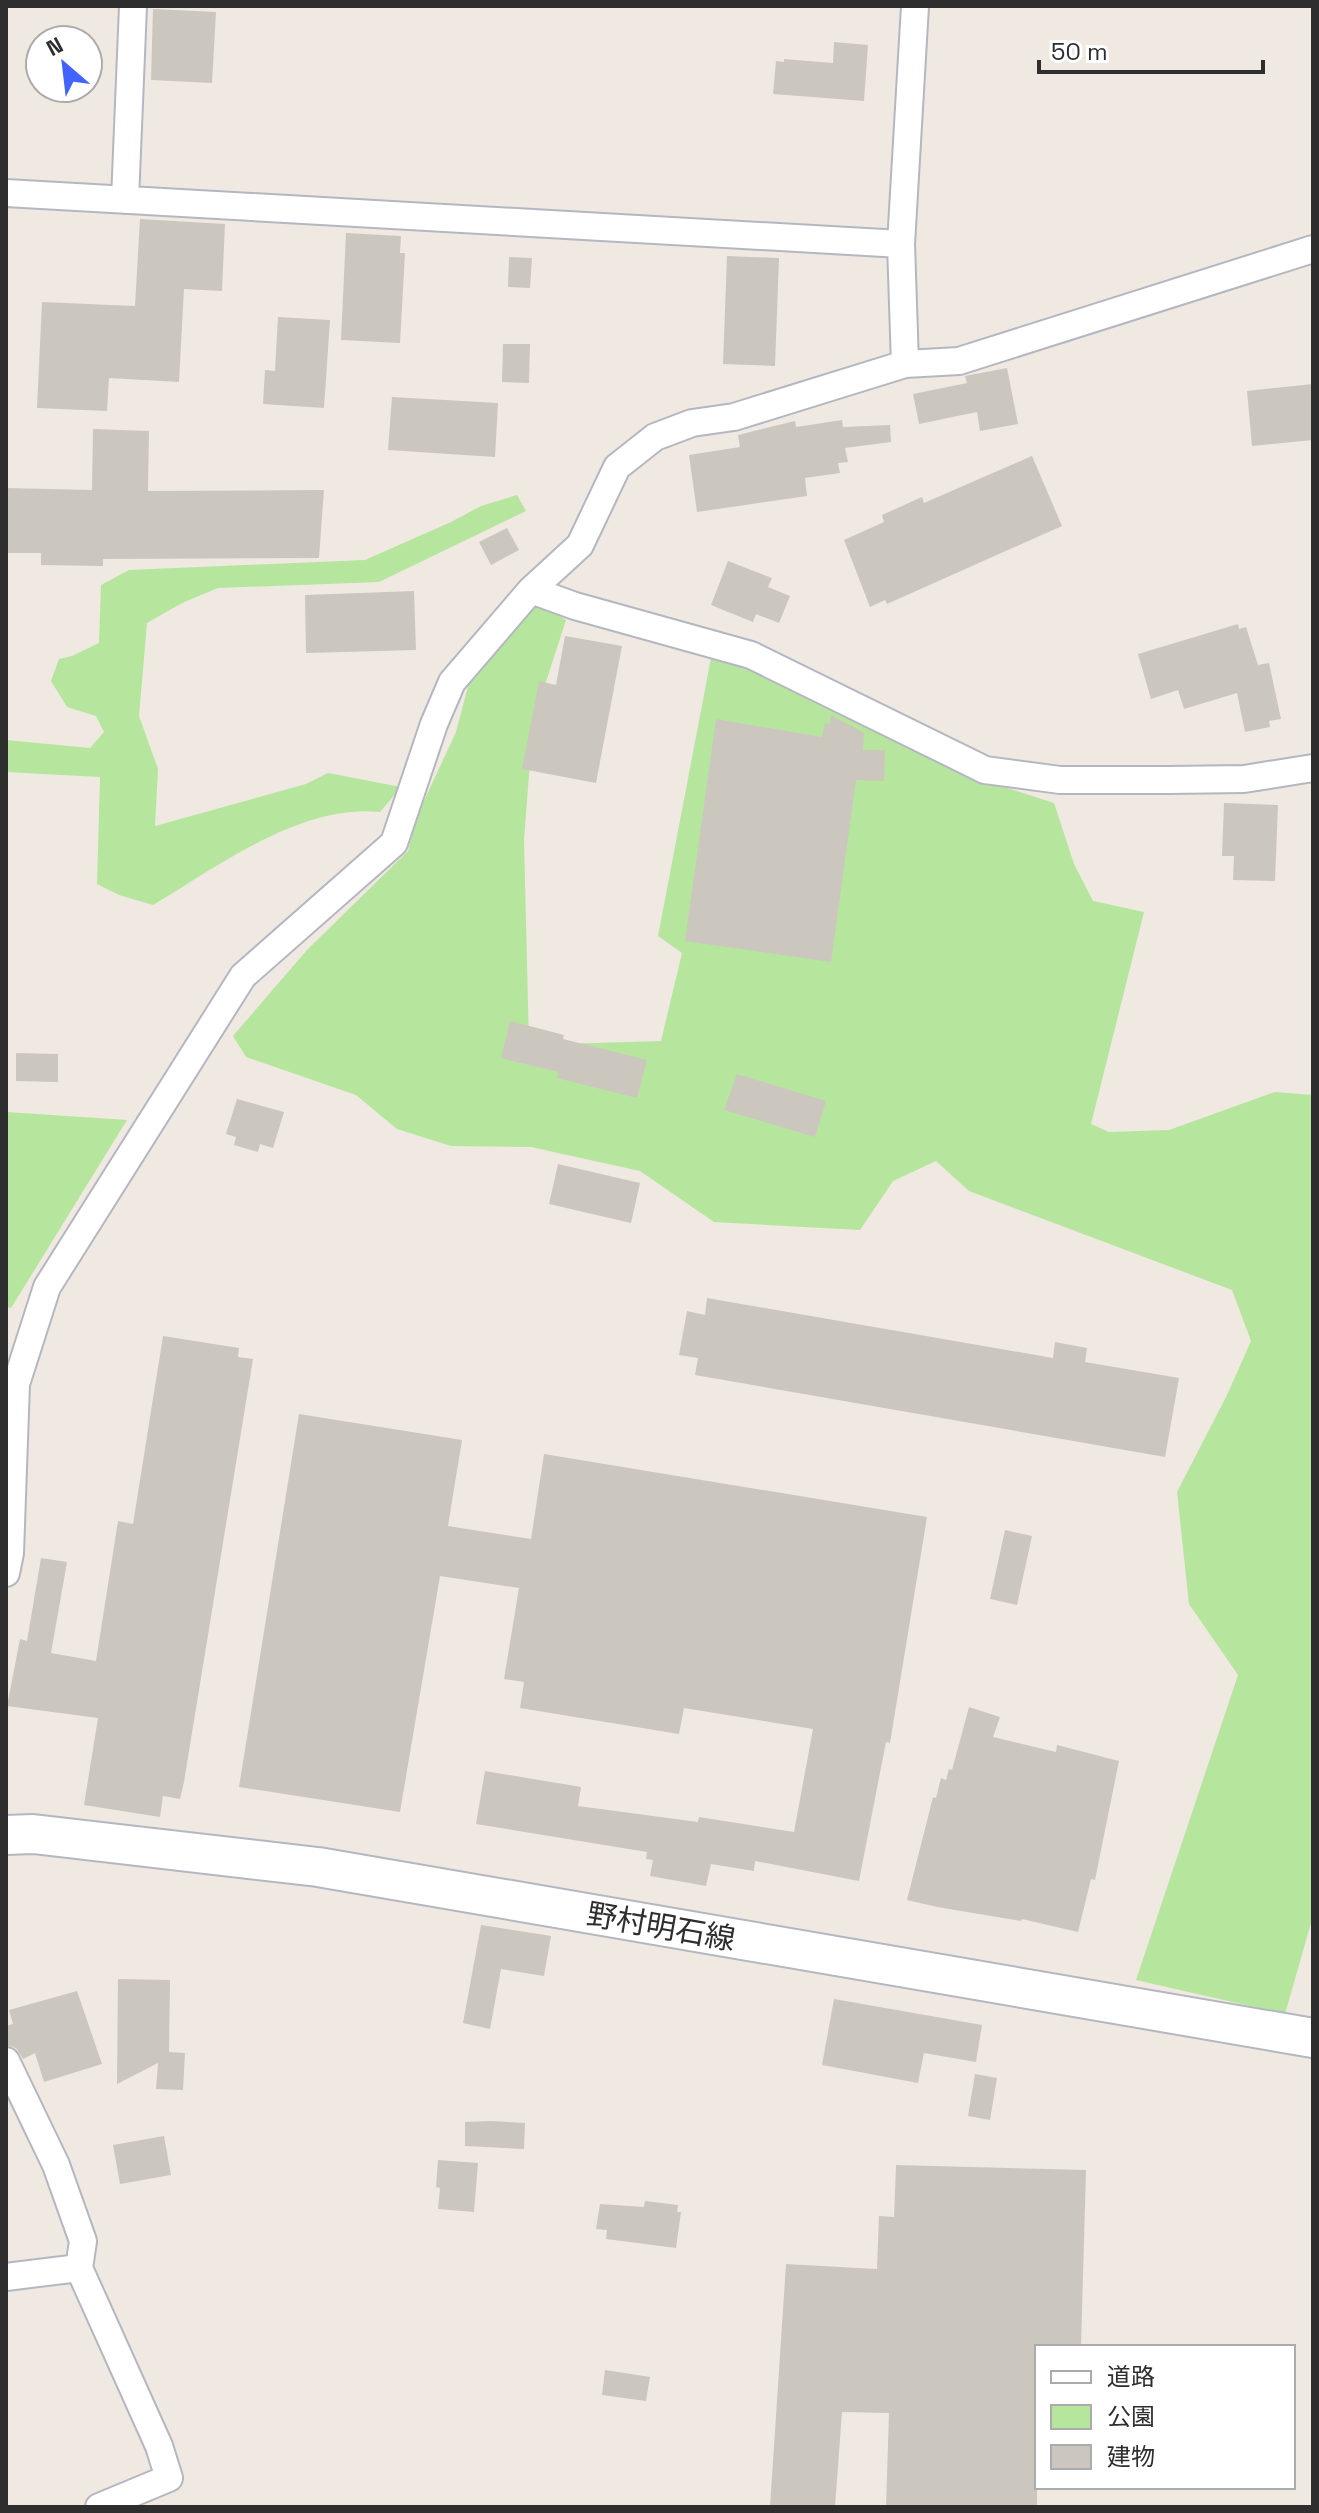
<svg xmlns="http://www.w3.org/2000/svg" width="1319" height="2513" viewBox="0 0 1319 2513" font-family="'Space Grotesk','Noto Sans JP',sans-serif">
  <rect width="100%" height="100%" fill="#efe9e1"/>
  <!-- green -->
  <path fill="#b6e59e" d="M517 495 526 511 379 582 218 588 182 603 147 623 139 716 158 769 155 826 306 784 328 773 401 787 380 812C300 804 219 866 153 905L119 895 97 884 100 777 6 772V740L90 748 104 732 96 716 67 707 51 681 59 659 72 656 99 643 101 585 129 570 365 560 451 522 481 506Z
    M531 598 566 620 533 722 524 840 529 1045 661 1041 682 953 658 936 711 658 745 662 957 772 1054 803 1074 864 1093 901 1144 912 1091 1124 1109 1132 1169 1130 1275 1092 1313 1095V1916L1285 2014 1136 1980 1238 1675 1189 1604 1177 1492 1227 1395 1251 1341 1232 1290 969 1191 936 1161 893 1181 860 1230 714 1222 640 1171 531 1147 451 1146 397 1129 356 1095 246 1057 233 1036 307 950 408 851 416 818 456 732 472 671Z
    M6 1112 127 1120 11 1308 6 1307Z"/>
  <!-- building -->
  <path fill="#cbc7bf" d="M153 9 216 12 212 83 151 80Z
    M834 42 868 45 864 101 773 94 776 61 784 62V59L833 63Z
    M140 219 225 224 222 291 184 289 179 382 109 378 107 411 37 408 42 302 135 306Z
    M346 233 401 236 400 253H405L400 343 341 340Z
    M727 256 779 258 775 366 723 364Z
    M509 257 532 258 530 288 508 287Z
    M278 317 330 320 324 408 263 404 265 370 275 371Z
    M503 344H530L529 383 502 382Z
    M1007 368 1018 424 980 431 977 412 919 424 913 394 967 383 965 376Z
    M1313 384V440L1252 446 1247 391Z
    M392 397 498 403 495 457 388 450Z
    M842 420 843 427 890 425 891 442 845 448 848 462 838 463 840 473 805 478 807 496 697 512 689 455 740 447 738 435 795 421 796 427Z
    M93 429 149 431 148 491 324 490 319 558 103 559V566L41 565V553H6V488L92 490Z
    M1032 456 1062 526 887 604 885 600 870 607 844 540 884 522 882 515 922 497 924 503Z
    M507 528 519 550 491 565 479 542Z
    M728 561 772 578 768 587 790 596 779 623 756 614 753 622 711 605Z
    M414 591 416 650 306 653 305 595Z
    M1238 624 1239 629 1246 627 1258 665 1269 663 1281 719 1269 721 1270 727 1245 732 1237 693 1184 709 1178 690 1151 699 1138 654Z
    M565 636 622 646 596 783 522 769 539 681 556 685Z
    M831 715 864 733 863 750H885L884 781 856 780 831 962 685 941 716 719 822 737 825 723 830 724Z
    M1224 803 1278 805 1275 881 1233 880 1234 856H1222Z
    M510 1021 564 1035 563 1039 647 1060 637 1098 557 1078 558 1072 501 1058Z
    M16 1053 58 1054V1082L16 1081Z
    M737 1074 826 1101 815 1137 724 1110Z
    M237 1099 284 1112 273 1148 260 1144 258 1152 234 1145 236 1137 226 1134Z
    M558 1164 640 1183 631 1223 549 1204Z
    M707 1298 1053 1358 1055 1342 1087 1348 1085 1362 1179 1378 1165 1457 695 1375 698 1358 679 1355 687 1311 705 1315Z
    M163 1336 239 1348 238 1357 253 1359 184 1782 180 1799 163 1796 160 1817 84 1805 98 1718 7 1706 20 1639 27 1641 41 1558 67 1562 51 1653 96 1661 118 1521 133 1524Z
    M299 1414 462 1440 448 1526 531 1539 544 1454 927 1517 890 1743 886 1742 859 1881 755 1861 754 1871 711 1864 706 1886 650 1876 653 1860 646 1859 647 1852 476 1824 485 1771 581 1787 578 1806 698 1822 699 1817 794 1832 813 1729 684 1708 679 1734 520 1708 524 1682 504 1679 519 1588 440 1576 400 1812 239 1787Z
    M1005 1530 1032 1536 1017 1605 990 1599Z
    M969 1707 1000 1717 993 1737 1056 1752 1057 1745 1119 1761 1095 1880 1091 1879 1078 1932 1022 1919 1021 1921 937 1907 907 1900 933 1797 936 1798 941 1778 946 1780 949 1769 952 1770Z
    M481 1925 551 1936 544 1976 501 1969 490 2029 463 2023Z
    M118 1979 170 1980 169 2052 185 2053 183 2090 156 2089 158 2063 117 2084Z
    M77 1991 102 2064 44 2082 35 2053 23 2059 16 2048 6 2045V2026L13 2024 9 2010Z
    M834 1999 982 2025 976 2062 924 2053 918 2083 822 2065Z
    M975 2074 997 2078 990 2120 968 2116Z
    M491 2121 525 2123 524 2149 465 2146V2122Z
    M164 2136 171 2175 120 2184 113 2145Z
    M438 2160 478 2163 474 2212 438 2209 440 2188 436 2187Z
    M896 2165 1086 2170 1081 2347H1037V2507H886L889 2413 842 2412 835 2507H770L786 2264 877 2269 879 2216 894 2217Z
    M645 2201 678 2205 677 2212H681L676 2248 606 2239 607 2230 596 2229 600 2204 644 2207Z
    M605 2370 650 2377 646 2401 602 2395Z"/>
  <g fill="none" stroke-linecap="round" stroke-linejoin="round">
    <defs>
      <path id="minor" d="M6 193 901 244
        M125 200 133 6
        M905 364 901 244 915 6
        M531 590 575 606 751 655 985 770 1060 780H1169L1244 779 1313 768
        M6 1573 10 1553 16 1384 47 1287 243 976 394 843 434 724 452 682 531 590 580 545 617 467 655 437 692 423 734 417 905 364 959 361 1313 249
        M6 2061 56 2165 83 2241 79 2268 159 2446 169 2478 99 2507
        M6 2277 79 2268"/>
      <path id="secondary" d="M6 1835 33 1834 318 1867 1313 2038"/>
    </defs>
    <!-- minor casing -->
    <use href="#minor" stroke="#b4b7c1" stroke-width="30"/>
    <!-- secondary casing -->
    <use href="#secondary" stroke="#b4b7c1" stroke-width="42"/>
    <!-- minor -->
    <use href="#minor" stroke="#fff" stroke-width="26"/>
    <!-- secondary -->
    <use href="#secondary" stroke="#fff" stroke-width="38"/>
  </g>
  <g text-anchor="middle" stroke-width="8" stroke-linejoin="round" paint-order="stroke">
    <!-- street labels -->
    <g font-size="30" fill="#2e2e2e" stroke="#fff">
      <text transform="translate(661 1927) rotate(10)" y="10">野村明石線</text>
    </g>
  </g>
  <!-- border -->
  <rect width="1319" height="2513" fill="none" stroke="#2e2e2e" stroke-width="16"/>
  <!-- legend -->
  <rect x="1035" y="2345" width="260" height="144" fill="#ffffff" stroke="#ababab" stroke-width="2"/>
  <rect x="1051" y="2371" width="40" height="12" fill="#ffffff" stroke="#ababab" stroke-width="2"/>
  <text x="1107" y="2385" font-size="24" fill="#2e2e2e">道路</text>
  <rect x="1051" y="2405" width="40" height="24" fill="#b6e59e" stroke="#ababab" stroke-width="2"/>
  <text x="1107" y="2425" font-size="24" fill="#2e2e2e">公園</text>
  <rect x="1051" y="2445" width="40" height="24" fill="#cbc7bf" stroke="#ababab" stroke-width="2"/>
  <text x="1107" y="2465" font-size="24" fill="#2e2e2e">建物</text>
  <!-- north arrow -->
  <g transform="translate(64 64) rotate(332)"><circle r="38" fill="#ffffff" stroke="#ababab" stroke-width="2"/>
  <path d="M0-6L14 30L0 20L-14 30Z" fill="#4264fb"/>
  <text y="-12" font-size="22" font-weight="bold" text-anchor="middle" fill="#2e2e2e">N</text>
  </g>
  <!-- scale -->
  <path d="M1039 60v12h224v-12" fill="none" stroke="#2e2e2e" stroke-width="4"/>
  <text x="1051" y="60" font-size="24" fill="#2e2e2e" stroke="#ffffff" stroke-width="6" paint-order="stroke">50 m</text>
</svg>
